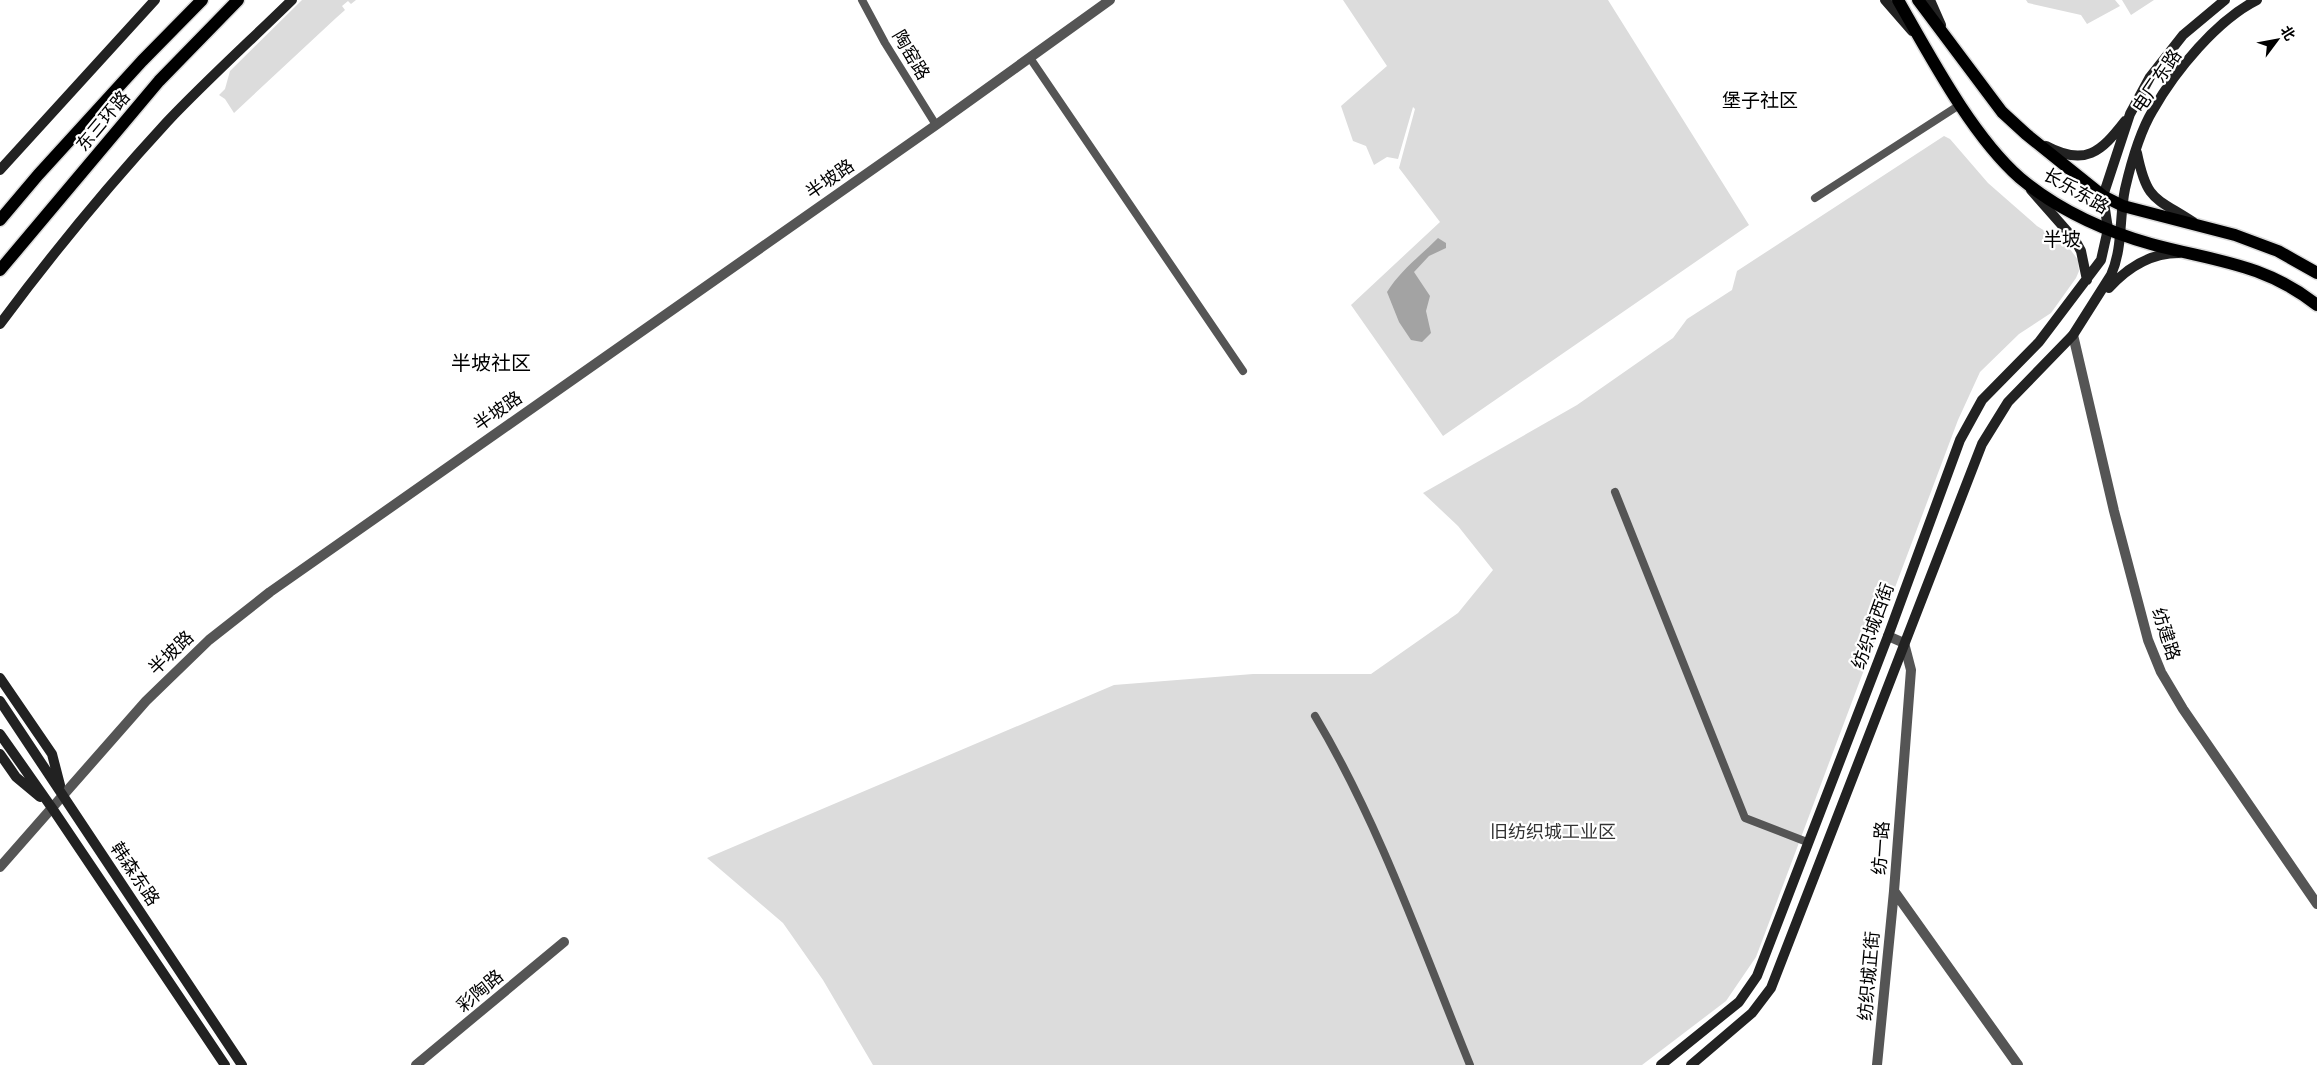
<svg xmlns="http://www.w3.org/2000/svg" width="2317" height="1065" viewBox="0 0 2317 1065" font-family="Signika,'Noto Sans SC',sans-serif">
  <rect width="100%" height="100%" fill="#fff"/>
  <!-- green -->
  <path fill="#dcdcdc" d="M302 0H356L351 4 348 1 342 6 345 10 336 18 234 113 225 99 219 95 225 89 230 71Z
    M1343 0H1608L1749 225 1443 436 1351 305 1440 222 1399 168 1415 109 1413 107 1398 159 1387 157 1374 165 1366 146 1353 141 1341 106 1387 66Z
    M2026 0H2115L2120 6 2087 24 2081 15 2028 3Z
    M2122 0H2154L2131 15Z
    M1944 136 1950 139 1988 183 2037 226 2067 245 2078 260 2079 271 2076 278 2051 313 2019 334 1980 372 1958 420 1756 957 1726 1001 1642 1065H873L823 980 783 923 707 858 1114 685 1253 674H1371L1458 613 1493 570 1458 526 1423 493 1577 405 1673 338 1687 319 1732 290 1737 271Z"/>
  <!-- water -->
  <path fill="#a3a3a3" d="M1438 238 1446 243V248L1429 256 1414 272 1430 296 1426 311 1431 333 1422 342 1411 340 1399 322 1387 292C1400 271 1420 256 1438 238Z"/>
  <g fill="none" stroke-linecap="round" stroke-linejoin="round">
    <defs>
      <path id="primary" d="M1898 0C1930 56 1972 136 2020 178 2057 209 2105 231 2151 244 2213 261 2264 263 2317 305
        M1918 0 2002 112 2026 134 2103 196 2123 206 2235 235 2278 251 2317 273"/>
      <path id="trunk" d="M0 220 38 175 142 61 202 0
        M0 270 159 81 238 0"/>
    </defs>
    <!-- primary casing -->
    <use href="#primary" stroke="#dbdbdb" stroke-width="15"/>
    <!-- trunk casing -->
    <use href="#trunk" stroke="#dbdbdb" stroke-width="15"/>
    <!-- minor -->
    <path stroke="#555" stroke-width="8" d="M862 0 885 43 936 125
      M1030 58 1243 371
      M1815 198 1961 104
      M1615 492 1745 818 1807 842
      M1315 716C1380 825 1422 947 1470 1065"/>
    <!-- tertiary -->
    <path stroke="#555" stroke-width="10" d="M2073 335 2114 511 2148 640 2161 672 2183 709 2317 904
      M1888 636 1904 643 1911 670 1894 891 2018 1065
      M0 867 146 701 209 640 270 592 936 125 1110 0
      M416 1065 564 942
      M1877 1065 1894 891"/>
    <!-- secondary -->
    <path stroke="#222" stroke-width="10" d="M1885 0 1912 31
      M1930 0 1941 25
      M2046 146C2085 167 2101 152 2125 121
      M2137 153C2147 202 2155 197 2193 222
      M0 170 155 0
      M2031 190 2075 240 2081 251 2087 280
      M2109 288C2128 267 2150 253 2179 253
      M0 324C52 254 108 186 167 122 207 80 250 41 292 0
      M0 678 52 754 60 785
      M0 701 242 1065
      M0 734 52 808 225 1065
      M0 754 16 777 40 797
      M1661 1065 1739 1002 1757 976 1888 636 1960 440 1982 400 2039 342 2101 260 2108 229 2103 196 2130 114 2150 77 2183 35 2225 0
      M1691 1065 1752 1013 1771 988 1982 444 2008 402 2073 335 2111 275C2123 248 2119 218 2125 189 2131 163 2139 133 2153 110 2175 71 2217 20 2257 0"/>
    <!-- primary -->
    <use href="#primary" stroke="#000" stroke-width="12"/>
    <!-- trunk -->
    <use href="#trunk" stroke="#000" stroke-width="12"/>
  </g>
  <g text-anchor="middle" stroke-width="4.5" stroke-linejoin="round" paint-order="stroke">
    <!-- street labels -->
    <g font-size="18" fill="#000" stroke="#fff">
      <text transform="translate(911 55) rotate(59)" y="6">陶窑路</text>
      <text transform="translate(2157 81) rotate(-56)" y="6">电厂东路</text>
      <text transform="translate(103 121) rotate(-50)" y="6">东三环路</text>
      <text transform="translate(830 179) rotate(-35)" y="6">半坡路</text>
      <text transform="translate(2076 191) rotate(30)" y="6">长乐东路</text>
      <text transform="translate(498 411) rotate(-35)" y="6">半坡路</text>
      <text transform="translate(1873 626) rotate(-70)" y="6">纺织城西街</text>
      <text transform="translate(2166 634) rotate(72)" y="6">纺建路</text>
      <text transform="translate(171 653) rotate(-44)" y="6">半坡路</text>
      <text transform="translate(1881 848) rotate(-86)" y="6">纺一路</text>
      <text transform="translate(135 874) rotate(56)" y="6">韩森东路</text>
      <text transform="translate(1869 976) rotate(-85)" y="6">纺织城正街</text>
      <text transform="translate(480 991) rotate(-40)" y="6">彩陶路</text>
    </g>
    <!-- park labels -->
    <g font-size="18" fill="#333" stroke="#fff">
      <text x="1553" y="838">旧纺织城工业区</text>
    </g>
    <!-- neighbourhood labels -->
    <g font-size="19" fill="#000" stroke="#fff">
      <text x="1760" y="107">堡子社区</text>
      <text x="2062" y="246">半坡</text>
    </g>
    <!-- quarter labels -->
    <g font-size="20" fill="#000" stroke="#fff">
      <text x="491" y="370">半坡社区</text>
    </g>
  </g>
  <!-- north arrow -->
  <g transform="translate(2277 40) rotate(58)" stroke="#ffffff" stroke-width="4" paint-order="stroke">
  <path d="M0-4L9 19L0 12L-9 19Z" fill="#000000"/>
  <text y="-8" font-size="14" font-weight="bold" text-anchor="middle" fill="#000000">北</text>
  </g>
</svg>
